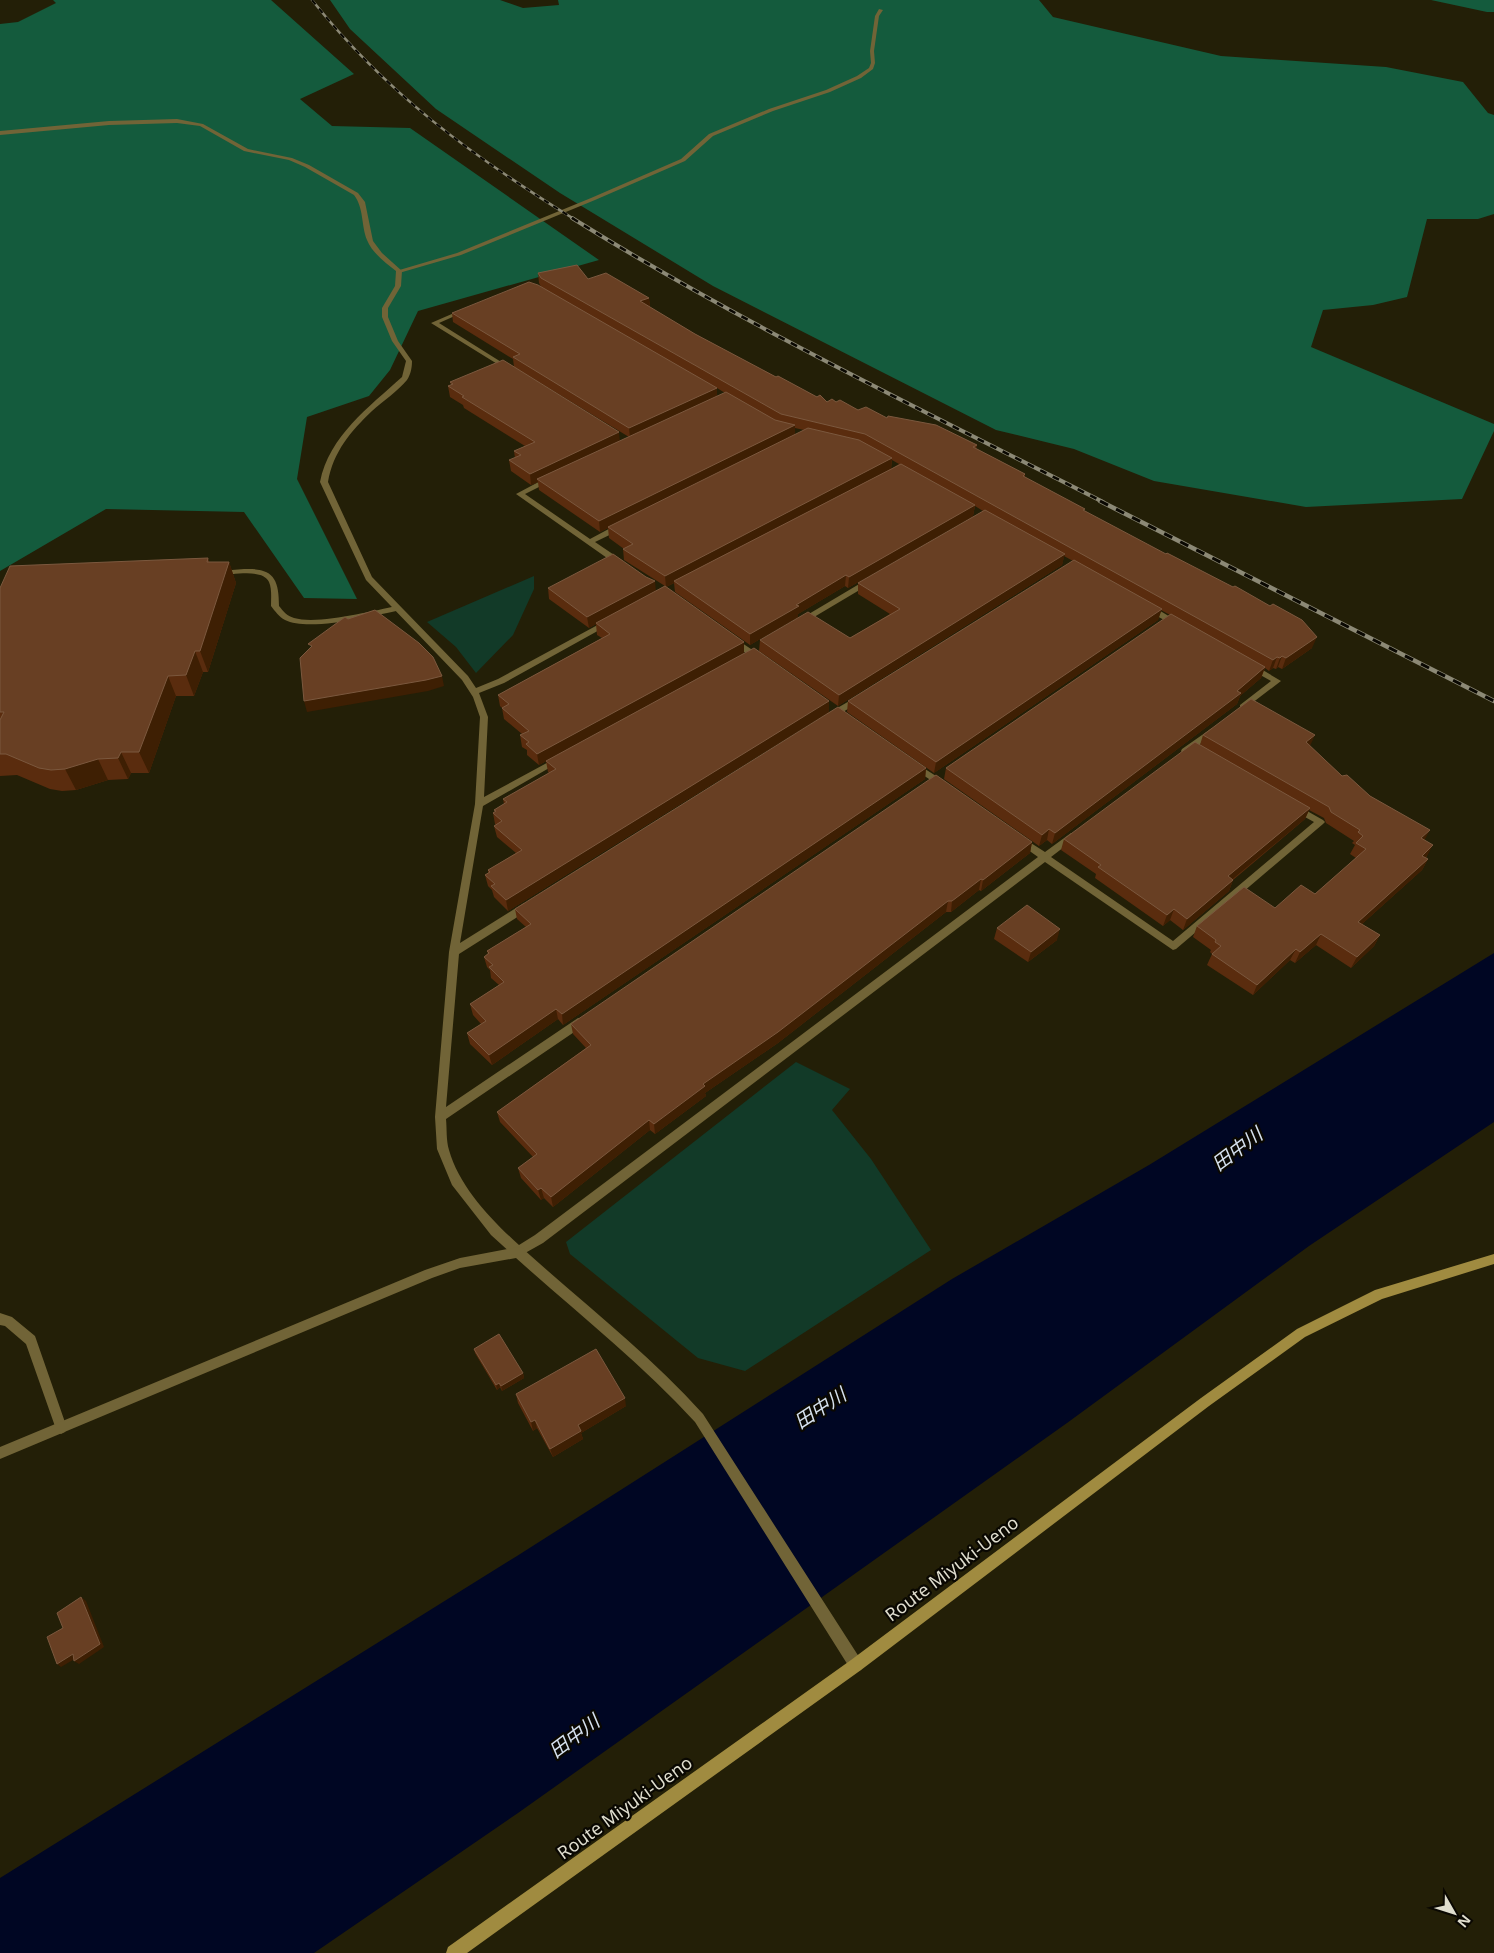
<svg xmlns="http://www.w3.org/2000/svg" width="1494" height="1953" viewBox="0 0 1494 1953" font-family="'Noto Sans','Noto Sans JP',sans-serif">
  <rect width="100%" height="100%" fill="#231f07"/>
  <!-- green -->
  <path fill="#123a28" d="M534 576V589L513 635 476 673 456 647 427 622Z
    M796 1062 850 1089 832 1110 871 1159 931 1250 745 1371 698 1358 570 1254 566 1242Z"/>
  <!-- forest -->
  <path fill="#145b3d" d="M53 0H271L354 74 300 99 332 126 410 128 599 260 418 311 390 370 369 396 307 417 297 479 357 599 304 598 244 512 106 509 0 571V24L18 22 56 3Z
    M330 0H500L523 8 559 5 558 0H1039L1053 17 1221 56 1386 67 1463 82 1488 113 1494 115V214L1478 219H1427L1407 297 1373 305 1323 310 1311 347 1494 424V431L1462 499 1306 507 1154 481 1074 449 996 430 713 286 560 193 436 109 350 29Z
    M1431 0H1494V12H1487Z"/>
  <!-- water -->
  <path fill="#000623" d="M1494 953V1122L1309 1246 1067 1423 518 1813 314 1953H0V1878L517 1556 952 1279 1149 1165Z"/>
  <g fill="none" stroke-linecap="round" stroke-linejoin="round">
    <!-- service -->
    <path fill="#716437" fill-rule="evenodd" d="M879 9 883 10 879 16 874 51 875 63 873 69 861 78 830 92 773 111 713 136 685 161 595 200 461 255 399 273 396 271 457 253 591 198 681 159 709 134 769 109 826 90 857 76 869 68 871 63 870 51 875 16Z
      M244 569C273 568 279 578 279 606 283 611 287 616 294 618 318 625 371 611 397 606L401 608 400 610C374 616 308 632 285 620 279 617 275 611 271 606 271 598 272 589 269 582 263 568 232 575 220 575L216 573 220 571Z
      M0 1313 12 1317 35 1336 67 1428 65 1432 61 1434 57 1432 26 1344 5 1326 0 1325Z"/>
    <!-- minor -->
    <path fill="#716437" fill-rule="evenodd" d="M177 119 203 124 248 149 292 158 309 165 358 193 365 202 373 241 382 253 402 271 401 286 388 308V317L398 341 412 361C412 367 411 374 407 380 398 391 383 401 372 411 351 431 333 452 328 482L372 577 468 676 476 688 498 679 605 621H611L612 623 504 683 479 693 488 717 484 797 556 758 559 757 563 760 483 806 460 943 524 903H530L532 906 530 909 459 954 446 1107 578 1018H586L587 1021 586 1024 446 1119C447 1129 446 1140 449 1150 459 1186 491 1220 519 1245L535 1235 1038 857 1017 842 1015 840 1017 838H1023L1045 852 1071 833H1077L1079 835 1077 837 1051 857 1173 941 1314 822 1294 811 1292 809 1294 807H1300L1323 820 1325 822 1323 824 1176 949 1173 950 1045 862 543 1243 518 1257 514 1256 491 1235 452 1185 437 1149 435 1117 449 952 475 804 480 717 473 697 462 680 366 580 320 482C329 436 369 407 402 377L406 361 392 341 382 317V308L395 286 396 271C386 263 372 253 367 240 361 225 364 208 354 195L305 167 289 160 244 151 200 126 177 123 109 125 0 135V131L109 121Z
      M461 310 466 311 439 323 511 368V370H507L431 323Z
      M546 478 553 480 525 494 590 539 618 524H624V528L595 542 623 561V565H617L516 494Z
      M866 580H872L873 582 804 623H798L797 621Z
      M1146 606H1152L1182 624 1178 626H1175L1146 610Z
      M733 637 763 657V661H757L730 642 729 640Z
      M1251 663 1281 681 1243 710 1240 709V705L1271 681 1248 668 1247 666Z
      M858 696 861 697V701L833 718H827V714Z
      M1212 728 1215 729 1216 731 1215 733 1188 753H1182L1181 751 1182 749Z
      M914 762 947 783 948 785 947 787H941L911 767 910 765 911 763Z"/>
    <!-- tertiary -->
    <path fill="#716437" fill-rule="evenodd" d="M518 1247 522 1248C583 1303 648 1353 703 1414L861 1660 863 1665 861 1670 856 1672 851 1670 695 1422C640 1362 576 1312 516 1258L460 1268 432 1278 0 1459V1447L425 1270 460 1258Z"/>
    <!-- secondary -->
    <path fill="#a08b40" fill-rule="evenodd" d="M1494 1254V1264L1382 1299 1305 1337 1209 1406 861 1670 467 1953H446L448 1947 851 1660 1201 1398 1297 1329 1375 1290Z"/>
    <defs>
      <path id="rail-far2" d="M312 0C387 94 472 156 574 219"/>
      <path id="rail-far1" d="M572 218C742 324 924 411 1103 502"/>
      <path id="rail" d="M1100 501 1494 701"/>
    </defs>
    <!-- rail-far2 casing -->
    <use href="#rail-far2" stroke="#8c8976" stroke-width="2.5"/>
    <!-- rail-far1 casing -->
    <use href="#rail-far1" stroke="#8c8976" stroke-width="4"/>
    <!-- rail casing -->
    <use href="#rail" stroke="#8c8976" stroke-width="4.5"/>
    <!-- rail-far2 -->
    <use href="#rail-far2" stroke="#0a0802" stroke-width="2" stroke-dasharray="5.5" stroke-linecap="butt"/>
    <!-- rail-far1 -->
    <use href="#rail-far1" stroke="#0a0802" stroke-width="2.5" stroke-dasharray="7" stroke-linecap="butt"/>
    <!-- rail -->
    <use href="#rail" stroke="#0a0802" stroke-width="3" stroke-dasharray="9" stroke-linecap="butt"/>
  </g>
  <!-- wall -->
  <path fill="#5a2c0e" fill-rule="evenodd" d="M538 273 588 279 649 298 650 307 695 334 776 377 827 402 887 418 977 445 976 449 1025 474V477L1084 511 1312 648 1282 669 1278 667 1276 669 1273 668 1269 671 1265 668 1261 678 1240 696 1237 704 1052 844 1047 840 1039 846 944 779 946 768 1170 615 1161 610 1158 620 934 773 847 712 848 701 1073 561 1064 556 1062 565 838 706 759 651 760 640 850 638 890 614 858 594V583L983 511 975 506 973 516 848 588 845 586 798 614V617L750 645 675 592 674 583 666 587 744 642V653L539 765 527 755V750L522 747 520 735 522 734 504 719 502 708 500 706 498 695 602 638 597 635 596 624 589 628 549 599 548 588 656 591 665 586 624 560 623 549H624L609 538 608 528 600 532 539 490 538 482 531 485 511 471 509 460 515 458 514 451 525 446 464 408 463 405 450 397 448 386 451 385 450 382 620 441 629 437 514 367 513 359 453 322 452 313 541 287 539 283ZM717 388 725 393 717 396ZM795 428 804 430 795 435ZM892 460 899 464 891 469Z
    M208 558 209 562H229L236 583 208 672H203L194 696H176L149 773H131L128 779 108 780 76 790 62 791 50 789 17 775 0 776V588Z
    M829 712 508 911 494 897 492 890 488 886 485 875 488 873V870L516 853 497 837 494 826 496 825 495 824 493 813 495 812 494 810 504 804 503 799 549 773 548 772 546 761Z
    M1203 735 1310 746 1342 776 1370 796 1424 840 1427 856 1426 858 1428 859 1422 870 1362 924 1380 935 1374 946 1351 968 1316 945 1295 963 1290 960 1253 995 1207 965 1212 954 1210 952 1211 950 1193 937 1197 926 1275 908 1315 894 1356 858 1350 854 1355 845 1352 843 1354 841 1326 823 1324 818 1309 810 1305 819 1233 880 1229 891 1183 930 1170 920 1163 926 1095 878 1096 874 1061 850 1064 839 1200 745Z
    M926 768 925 779 563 1025 558 1019 492 1065 470 1044 467 1033 481 1024 473 1015 470 1004 499 985 491 978 490 970 487 967 484 957 488 954 487 951 526 927 517 919 515 909Z
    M1032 842 1030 853 981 891 979 890 951 912H946L778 1043 705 1093 706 1096 655 1134 650 1130 553 1207 544 1198 541 1200 521 1178 518 1168 533 1157 500 1122 497 1112 586 1048 573 1034 571 1024Z
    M997 928 1057 940 1028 962 994 939Z
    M474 1349 523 1373 524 1378 502 1391 500 1387 497 1390 475 1353Z
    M516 1394 626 1406 581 1433 583 1439 553 1457 537 1428 533 1431 518 1403Z"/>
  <!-- shaded-wall -->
  <path fill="#3e1f03" d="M649 298 650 308 640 301Z
    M717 388V398L630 438 629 428Z
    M795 425V436L600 532 599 521Z
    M619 432 620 443 537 479 538 482 531 485 530 474Z
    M892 458 891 469 674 581V583L666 587 665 576Z
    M975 505 973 516 848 588 849 577Z
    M1065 554 1062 565 838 706 839 695Z
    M229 562 236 583 208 672 200 651Z
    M846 575 845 586 798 614V617L750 645V634L796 605Z
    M655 581 656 592 589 628 587 617Z
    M1162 609 1158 620 934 773 936 762Z
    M1317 637 1312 648 1282 669 1286 658Z
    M744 642V653L539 765 537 754Z
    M195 651 203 672 194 696 186 675Z
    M1282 656 1278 667 1276 669 1280 658Z
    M1277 657 1273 668 1269 671 1273 660Z
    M1265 667 1261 678 1240 696 1237 704 1052 844 1055 833 1237 691Z
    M168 676 176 696 149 773 139 752Z
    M442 676 444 686 428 691 307 712 304 701Z
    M829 701V712L508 911 506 900Z
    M1315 735 1310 746 1306 742Z
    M121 752 131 773 128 779 118 758Z
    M98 759 108 780 76 790 65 769Z
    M926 768 925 779 563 1025 562 1014Z
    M1310 808 1305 819 1223 887 1228 876Z
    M1049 829 1047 840 1039 846 1042 835Z
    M1430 830 1424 841 1421 838Z
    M1032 842 1030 853 981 891 983 880Z
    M1433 845 1427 856 1416 867 1422 856Z
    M1428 859 1422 870 1352 933 1358 922Z
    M981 879 979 890 951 912 952 901Z
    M1233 880 1229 891 1183 930 1187 919Z
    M948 901 946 912 778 1043 705 1093 706 1096 655 1134 654 1124 703 1084Z
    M1174 909 1170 920 1163 926 1167 915Z
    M1060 929 1057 940 1028 962 1031 952Z
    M1321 934 1316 945 1295 963 1300 952Z
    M1380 935 1374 946 1351 968 1357 957Z
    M1296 949 1290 960 1253 995 1257 985Z
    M556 1009 558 1019 492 1065 489 1055Z
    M649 1120 650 1130 553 1207 551 1197Z
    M541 1188 544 1198 541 1200 538 1190Z
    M523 1373 524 1378 502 1391 501 1386Z
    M499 1383 500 1387 497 1390 496 1385Z
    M625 1398 626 1406 581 1433 583 1439 553 1457 550 1449 578 1425Z
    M535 1420 537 1428 533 1431 531 1422Z
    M81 1597 86 1601 104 1647 79 1664 74 1661Z
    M73 1654 78 1657 61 1667 57 1664Z"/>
  <!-- building -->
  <path fill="#683f23" stroke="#7b583e" d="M577 265 588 279 606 273 649 298 640 301 695 334 776 377 778 376 817 397 820 395 827 402 832 399 836 402 840 400 858 410 866 407 887 418 888 416 936 425 977 445 973 447 1025 474 1023 476 1085 509 1083 510 1166 554 1167 553 1233 587 1235 586 1270 606 1273 604 1302 620 1317 637 1286 658 1282 656 1280 658 1277 657 1273 660 865 434 781 414 541 278 538 273Z
    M529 282 538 285 717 388 629 428 513 357 520 354 452 313Z
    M503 360 619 432 530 474 509 460 521 455 514 451 535 442 462 397 464 396 448 386 453 384 450 382Z
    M726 392 775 420 795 425 599 521 537 479Z
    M808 428 859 440 892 458 665 576 623 549 633 544 608 527Z
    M901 464 975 505 849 577 846 575 796 605 799 606 750 634 674 581Z
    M985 510 1065 554 839 695 760 640 808 612 850 638 900 609 858 583Z
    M613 554 646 577 655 581 587 617 548 588Z
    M208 558 207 562H229L200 651H195L186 675 168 676 139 752H121L118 758 98 759 65 769 51 770 39 768 6 754H0V720L4 712H0V588L10 566Z
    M1074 560 1162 609 936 762 848 701Z
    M665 586 744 642 537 754 526 744 529 742 520 735 529 731 502 708 509 704 498 695 610 634 596 623Z
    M375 610 419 643 433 657 442 676 426 680 304 701 300 658 312 646 308 644 345 617 348 619Z
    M1171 614 1265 667 1237 691 1241 693 1055 833 1049 829 1042 835 946 768Z
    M754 648 829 701 506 900 491 886 495 884 485 875 490 872 488 870 522 850 494 826 502 821 493 813 496 811 494 810 507 802 503 799 556 769 546 761Z
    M1251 699 1315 735 1306 742 1342 776 1347 775 1370 796 1430 830 1421 838 1433 845 1422 856 1428 859 1358 922 1380 935 1357 957 1321 934 1300 952 1296 949 1257 985 1212 954 1221 946 1215 942 1216 940 1197 926 1244 887 1275 908 1301 885 1315 894 1366 849 1356 843 1363 836 1358 832 1360 830 1331 812 1329 807 1203 735Z
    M838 707 926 768 562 1014 556 1009 489 1055 467 1033 486 1021 470 1004 504 982 489 967 493 965 484 957 489 953 487 951 531 924 515 909Z
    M1195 742 1310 808 1228 876 1233 880 1187 919 1174 909 1167 915 1098 867 1101 865 1064 839Z
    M936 775 1032 842 983 880 981 879 952 901H948L778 1032 703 1084 705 1086 654 1124 649 1120 551 1197 541 1188 538 1190 518 1168 537 1154 497 1112 591 1045 571 1024Z
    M1027 905 1060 929 1031 952 997 928Z
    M499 1334 523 1373 501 1386 499 1383 496 1385 474 1349Z
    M596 1349 625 1398 578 1425 581 1431 550 1449 535 1420 531 1422 516 1394Z
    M81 1597 100 1644 74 1661 73 1654 57 1664 47 1637 63 1628 57 1613Z"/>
  <g text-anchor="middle" stroke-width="4.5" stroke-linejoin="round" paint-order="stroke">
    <!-- near-street labels -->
    <g font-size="18" fill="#dfddce" stroke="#0a0802">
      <text transform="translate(952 1569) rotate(-37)" y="6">Route Miyuki-Ueno</text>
      <text transform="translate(625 1808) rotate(-36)" y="6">Route Miyuki-Ueno</text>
    </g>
    <!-- near-water labels -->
    <g font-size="19" font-style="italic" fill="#d7e2f0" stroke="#0a0802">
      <text transform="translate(1237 1149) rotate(-37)" y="7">田中川</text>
      <text transform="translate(820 1408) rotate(-33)" y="7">田中川</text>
      <text transform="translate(574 1736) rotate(-37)" y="7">田中川</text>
    </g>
  </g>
  <!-- north arrow -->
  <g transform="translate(1454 1913) rotate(129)" stroke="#0a0802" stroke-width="4" paint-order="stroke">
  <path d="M0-4L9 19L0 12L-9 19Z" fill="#dfddce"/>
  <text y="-8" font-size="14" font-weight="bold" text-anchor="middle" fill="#dfddce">N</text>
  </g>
</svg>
